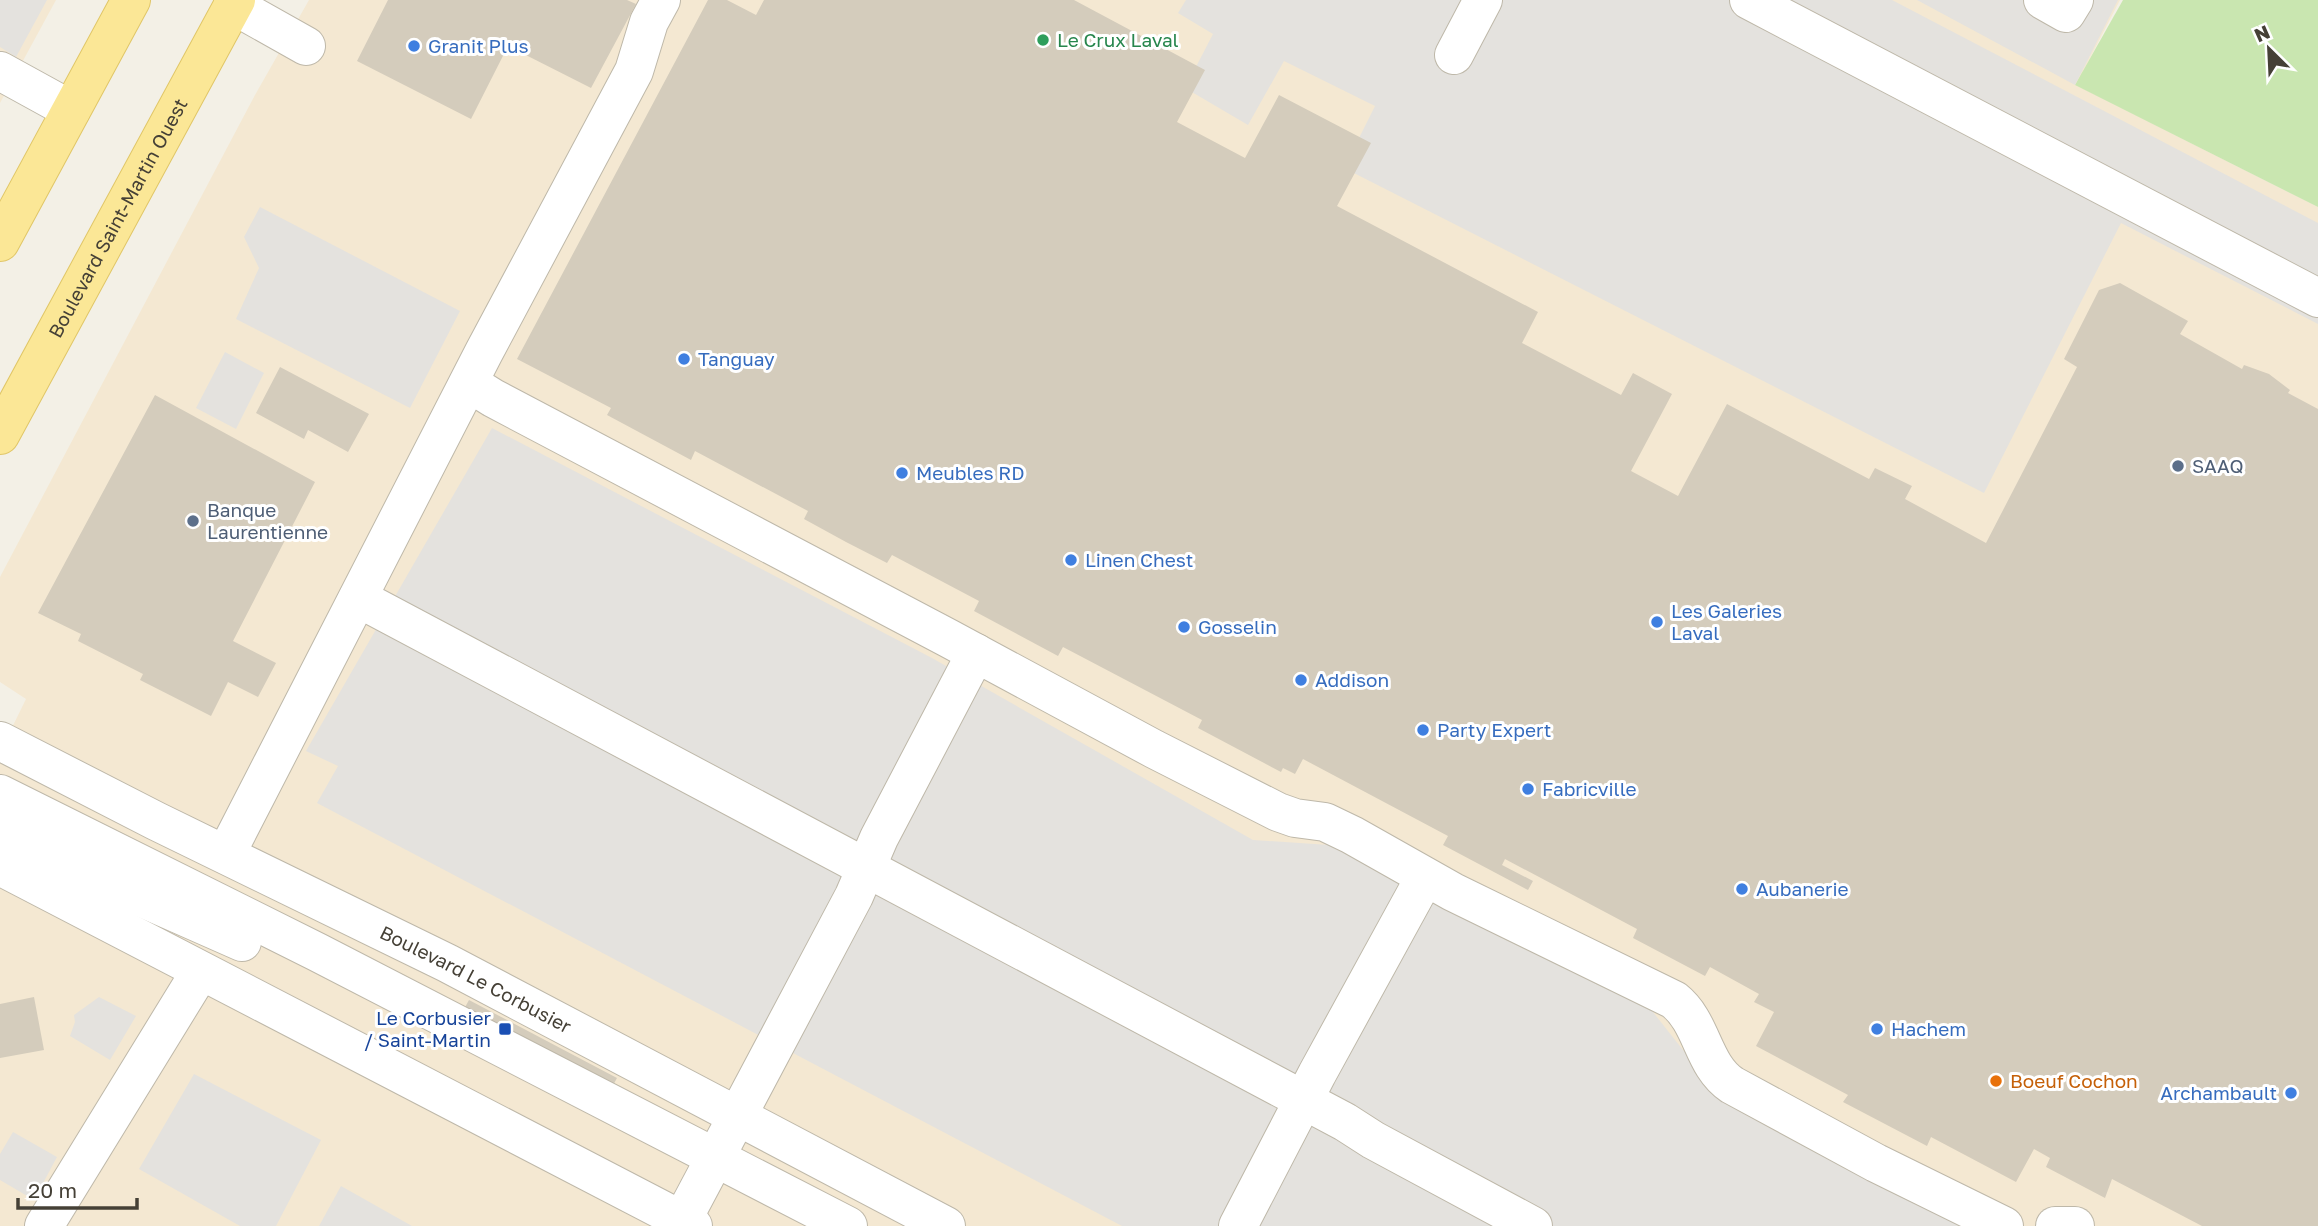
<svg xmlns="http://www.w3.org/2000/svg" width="2318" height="1226" viewBox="0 0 2318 1226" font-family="'Golos Text',sans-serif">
  <rect width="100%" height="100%" fill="#f3f0e6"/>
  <!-- commercial -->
  <path fill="#f4e8d2" d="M0 0H56L0 103Z
    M309 0H2120L2076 85 2318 207V1226H0V752L26 699 0 682V577L255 95Z"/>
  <!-- green -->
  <path fill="#c9e6b0" d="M2123 0H2318V207L2075 85Z"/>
  <!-- parking -->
  <path fill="#e4e2de" d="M0 0H47L16 57 0 47Z
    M1186 0H1892L2318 223V324L2121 223 1984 493 1344 168 1375 106 1284 61 1248 125 1185 88 1213 34 1178 13Z
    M1917 0H2118L2075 85Z
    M260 207 460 311 410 408 236 319 259 268 244 237Z
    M225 352 264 373 236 429 196 408Z
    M492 428 932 658 1253 840 1329 845 1649 1007 1721 1098 1975 1226H1122L317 803 338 766 306 751Z
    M99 997 136 1016 110 1060 70 1036 75 1022 74 1015Z
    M194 1074 321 1140 276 1226H240L139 1169Z
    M13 1132 57 1157 34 1200 0 1180V1154Z
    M341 1186 412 1226H319Z"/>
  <!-- building -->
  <path fill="#d4ccbc" d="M388 0H627L636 4 591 88 508 46 471 119 357 61Z
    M708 0H727L756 15 764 0H1074L1205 70 1177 122 1245 158 1279 95 1371 143 1337 206 1538 312 1522 343 1621 395 1633 373 1672 394 1631 471 1678 496 1727 404 1869 479 1875 468 1912 486 1905 499 1986 543 2077 367 2064 359 2099 290 2120 283 2188 321 2180 334 2242 369 2244 365 2269 374 2290 390 2288 393 2318 409V1226H2202L2112 1179 2105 1198 2046 1167 2050 1158 2034 1149 2016 1182 1931 1137 1927 1146 1843 1102 1848 1095 1756 1046 1774 1012 1754 1002 1759 994 1710 967 1705 976 1633 938 1637 929 1505 859 1502 865 1533 881 1528 890 1443 845 1448 836 1303 759 1295 774 1283 768 1281 772 1198 728 1202 720 1063 647 1058 656 974 611 979 601 892 555 887 563 846 542 804 519 808 511 695 451 691 460 607 415 611 408 517 359Z
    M280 367 369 414 348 452 308 430 304 439 256 413Z
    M155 395 315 482 233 641 276 663 258 697 228 682 211 716 140 680 143 674 78 641 81 634 38 613Z
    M34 997 44 1050 0 1058V1004Z
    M469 1000 617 1078 611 1089 463 1011Z"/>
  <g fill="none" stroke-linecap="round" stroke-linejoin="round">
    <defs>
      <g id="minor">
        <path d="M1749 0 2318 298"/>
        <path d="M2043 0 2066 13 2074 0"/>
        <path d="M233 5 306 46"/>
        <path d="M1454 55 1483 0"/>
        <path d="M0 71 71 110"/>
        <path d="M469 383 493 398 948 638 1154 749 1278 812 1295 818 1325 822 1352 835 1453 892 1674 1000C1703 1023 1702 1065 1732 1085L1876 1163 2004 1226"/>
        <path d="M358 598 1345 1122 1373 1140 1533 1226"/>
        <path id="s1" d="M0 741 156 821 447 963 946 1226"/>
        <path d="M0 794 317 952 848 1226"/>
        <path d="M0 828 79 870 242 942"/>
        <path d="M226 854 484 352 634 71 649 22 661 0"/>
        <path d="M0 866 693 1226"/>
        <path d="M44 1226 200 972"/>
        <path d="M679 1226 854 896 879 838 976 653"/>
        <path d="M1238 1226 1317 1074 1425 877"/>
        <path d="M2055 1226H2075"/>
      </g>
      <g id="major">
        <path d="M0 242 131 0"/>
        <path id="s2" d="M0 435 236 0"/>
      </g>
    </defs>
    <!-- minor casing -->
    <use href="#minor" stroke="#beb8a9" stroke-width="40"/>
    <!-- major casing -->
    <use href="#major" stroke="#e0c667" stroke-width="40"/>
    <!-- minor -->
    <use href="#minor" stroke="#fff" stroke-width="38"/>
    <!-- major -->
    <use href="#major" stroke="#fbe796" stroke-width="38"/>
  </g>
  <!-- markers -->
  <circle fill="#2e9e5b" stroke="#fff" stroke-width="2.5" cx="1043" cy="40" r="7"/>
  <g fill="#3f7fe0" stroke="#fff" stroke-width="2.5">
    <circle cx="414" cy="46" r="7"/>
    <circle cx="684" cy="359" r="7"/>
    <circle cx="902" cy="473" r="7"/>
    <circle cx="1071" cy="560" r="7"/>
    <circle cx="1657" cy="622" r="7"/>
    <circle cx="1184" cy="627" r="7"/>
    <circle cx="1301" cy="680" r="7"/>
    <circle cx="1423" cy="730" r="7"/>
    <circle cx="1528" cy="789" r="7"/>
    <circle cx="1742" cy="889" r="7"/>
    <circle cx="1877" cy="1029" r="7"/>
    <circle cx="2291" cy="1093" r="7"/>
  </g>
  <g fill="#5c6f8a" stroke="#fff" stroke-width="2.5">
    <circle cx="2178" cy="466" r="7"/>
    <circle cx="193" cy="521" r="7"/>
  </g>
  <rect fill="#1a4fb4" stroke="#fff" stroke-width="2.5" x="498" y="1022" width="14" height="14" rx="3.5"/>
  <circle fill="#e8710a" stroke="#fff" stroke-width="2.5" cx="1996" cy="1081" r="7"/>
  <g text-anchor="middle" stroke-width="6" stroke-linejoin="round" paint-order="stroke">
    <!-- leisure labels -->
    <g font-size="19" fill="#27864d" stroke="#fff" text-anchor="start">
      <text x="1057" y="47">Le Crux Laval</text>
    </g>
    <!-- shop labels -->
    <g font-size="19" fill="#366cbe" stroke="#fff" text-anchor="start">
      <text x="428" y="53">Granit Plus</text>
      <text x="698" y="366">Tanguay</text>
      <text x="916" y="480">Meubles RD</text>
      <text x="1085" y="567">Linen Chest</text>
      <text x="1671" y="618">Les Galeries<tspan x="1671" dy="22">Laval</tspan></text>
      <text x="1198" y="634">Gosselin</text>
      <text x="1315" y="687">Addison</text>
      <text x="1437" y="737">Party Expert</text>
      <text x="1542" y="796">Fabricville</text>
      <text x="1756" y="896">Aubanerie</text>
      <text x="1891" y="1036">Hachem</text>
      <text x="2277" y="1100" text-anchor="end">Archambault</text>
    </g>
    <!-- street labels -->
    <g font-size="19" fill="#454036" stroke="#fff">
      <text dy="7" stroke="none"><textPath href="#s2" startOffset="247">Boulevard Saint-Martin Ouest</textPath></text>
      <text dy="7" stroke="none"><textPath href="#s1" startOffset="532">Boulevard Le Corbusier</textPath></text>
    </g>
    <!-- service labels -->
    <g font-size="19" fill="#4e5e75" stroke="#fff" text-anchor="start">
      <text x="2192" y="473">SAAQ</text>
      <text x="207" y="517">Banque<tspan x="207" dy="22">Laurentienne</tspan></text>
    </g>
    <!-- transit labels -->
    <g font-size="19" fill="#164399" stroke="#fff" text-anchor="end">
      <text x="491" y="1025">Le Corbusier<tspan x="491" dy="22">/ Saint-Martin</tspan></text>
    </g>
    <!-- food labels -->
    <g font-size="19" fill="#c56008" stroke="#fff" text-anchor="start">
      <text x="2010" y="1088">Boeuf Cochon</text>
    </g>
  </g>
  <!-- north arrow -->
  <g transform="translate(2269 49) rotate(336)" stroke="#ffffff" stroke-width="5" paint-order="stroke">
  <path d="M0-5L12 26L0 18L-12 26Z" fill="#454036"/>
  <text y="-10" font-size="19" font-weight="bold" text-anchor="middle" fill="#454036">N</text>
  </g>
  <!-- scale -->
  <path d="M18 1198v10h119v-10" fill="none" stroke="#454036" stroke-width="3.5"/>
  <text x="28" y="1198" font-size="21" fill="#454036" stroke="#ffffff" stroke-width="5" paint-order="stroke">20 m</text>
</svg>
